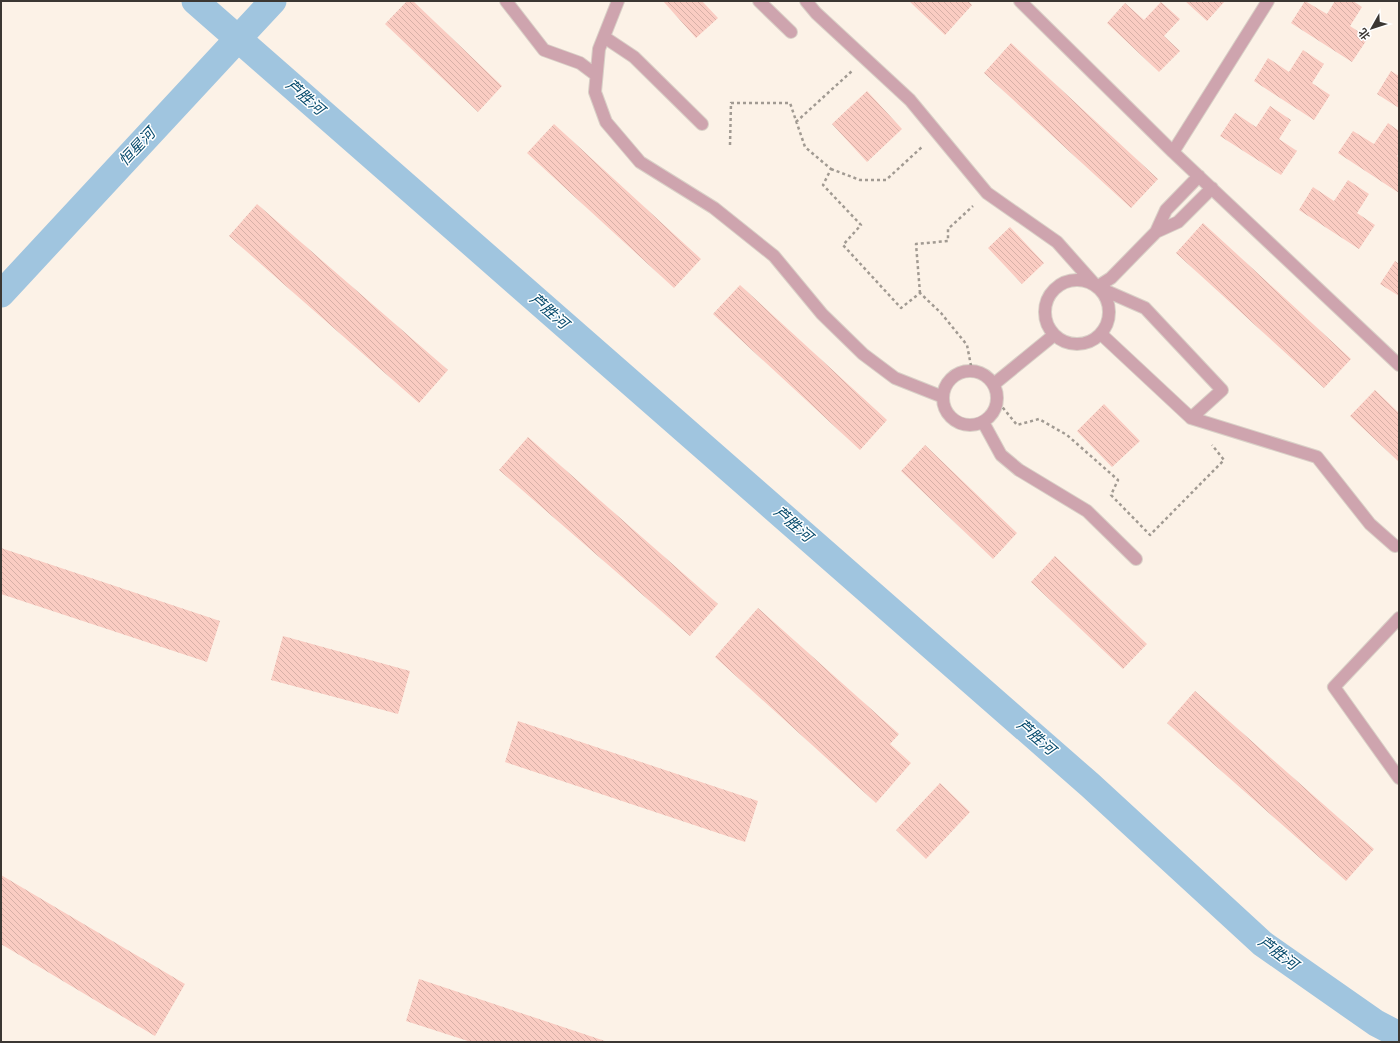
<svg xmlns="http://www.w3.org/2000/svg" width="1400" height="1043" viewBox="0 0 1400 1043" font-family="'Times New Roman','Noto Sans SC',serif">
  <defs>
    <pattern id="building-back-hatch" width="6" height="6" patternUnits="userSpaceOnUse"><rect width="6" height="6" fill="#faccc2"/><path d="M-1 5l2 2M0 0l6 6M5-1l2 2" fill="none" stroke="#d7b0a7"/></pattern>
  </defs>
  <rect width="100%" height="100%" fill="#fcf2e7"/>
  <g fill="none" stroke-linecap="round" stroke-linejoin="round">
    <!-- canal -->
    <path stroke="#a0c5df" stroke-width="27" d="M195 1 1090 785 1263 944 1376 1023 1399 1035
      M1 294 273 1"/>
  </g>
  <!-- building -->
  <path fill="url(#building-back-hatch)" d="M407 1H413L502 86 478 112 385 24Z
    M663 1H702L718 18 696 38Z
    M909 1H968L972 5 945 35Z
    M1185 1H1225L1207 21Z
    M1305 1 1327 14 1335 1H1353L1362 7 1350 26 1368 38 1352 62 1291 23Z
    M1161 2 1180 19 1164 36 1180 51 1159 72 1107 23 1125 3 1144 20Z
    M1011 43 1158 179 1131 208 984 73Z
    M1303 50 1324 64 1312 83 1330 95 1314 120 1254 81 1268 58 1289 72Z
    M1391 71 1399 76V108L1377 94Z
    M867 91 902 129 867 162 832 124Z
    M1270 106 1291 120 1279 139 1297 151 1281 175 1220 136 1235 113 1256 127Z
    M1388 123 1399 131V153L1397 156 1399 158V193L1338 153 1353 131 1374 144Z
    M554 124 701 259 674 288 527 153Z
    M1348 180 1369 194 1357 213 1375 225 1359 249 1299 210 1313 187 1334 201Z
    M257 204 448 370 419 403 229 236Z
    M1203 223 1351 359 1324 388 1176 253Z
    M1010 227 1044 263 1022 284 988 248Z
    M1395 261 1399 264V296L1380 284Z
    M740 285 887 420 860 450 713 314Z
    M1375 390 1399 413V462L1350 416Z
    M1104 404 1140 441 1112 467 1077 431Z
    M528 437 718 604 690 636 499 470Z
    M925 445 1017 533 993 559 901 471Z
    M1 548 220 621 207 662 1 594Z
    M1055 556 1147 644 1123 669 1031 582Z
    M758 608 899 734 890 744 911 763 876 803 715 657Z
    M283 636 410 671 398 714 271 680Z
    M1195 691 1374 849 1346 881 1167 723Z
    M518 721 758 801 745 842 505 762Z
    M940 783 970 812 926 859 896 830Z
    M1 875 185 984 155 1036 1 944Z
    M419 979 608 1042H471L406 1021Z"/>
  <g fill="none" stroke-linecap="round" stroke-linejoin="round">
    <defs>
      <path id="lane" d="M506 1 544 50 580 63 596 75
        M618 1 599 49 595 92 606 122 640 162 714 208 774 256 822 314 863 354 895 378 943 397
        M759 1 791 32
        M806 1 816 13 910 100 987 193 1057 242 1097 287 1111 278 1156 232 1178 222 1212 188
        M1020 1 1173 152 1399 365
        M604 37 634 57 702 124
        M1173 152 1268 1
        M1156 232 1166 210 1199 176
        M1045 312a32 32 0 1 1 64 0a32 32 0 1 1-64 0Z
        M1097 287 1145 308 1222 390 1191 418 1317 457 1370 524 1395 546
        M1101 334 1191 418
        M943 398a27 27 0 1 1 54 0a27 27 0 1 1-54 0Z
        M994 384 1054 335
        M983 422 1001 455 1019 470 1087 511 1136 559
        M1399 618 1334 687 1399 778"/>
    </defs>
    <!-- lane casing -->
    <use href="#lane" stroke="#d9d0c7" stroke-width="14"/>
    <!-- path -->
    <path stroke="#a19a92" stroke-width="2.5" stroke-dasharray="3 3" stroke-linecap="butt" d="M796 122 852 71
      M730 145 731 103H790L805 147 831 169 823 185 861 225 843 245 901 308 920 293 941 313 967 345 972 371
      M831 169 860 180H886L923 146
      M920 293 916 244 948 241V229L973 206
      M999 403 1017 425 1039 419 1067 435 1118 480 1111 495 1150 535 1224 460 1212 445"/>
    <!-- lane -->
    <use href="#lane" stroke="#cea4ae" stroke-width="12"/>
  </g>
  <g text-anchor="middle" stroke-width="3" stroke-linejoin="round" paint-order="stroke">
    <!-- water labels -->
    <g font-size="15" font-style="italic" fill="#074b6d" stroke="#fff">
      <text transform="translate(305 97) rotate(41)" y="5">芦胜河</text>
      <text transform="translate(137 147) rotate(-47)" y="5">恒星河</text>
      <text transform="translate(549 311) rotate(41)" y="5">芦胜河</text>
      <text transform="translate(793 524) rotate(41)" y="5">芦胜河</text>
      <text transform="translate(1036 737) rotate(41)" y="5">芦胜河</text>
      <text transform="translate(1278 953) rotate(37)" y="5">芦胜河</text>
    </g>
  </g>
  <!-- border -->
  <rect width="1400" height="1043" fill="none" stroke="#3b3733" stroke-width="4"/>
  <!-- north arrow -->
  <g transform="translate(1372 28) rotate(231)" stroke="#ffffff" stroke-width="3" paint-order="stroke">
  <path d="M0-3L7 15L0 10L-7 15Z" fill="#3b3733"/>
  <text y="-6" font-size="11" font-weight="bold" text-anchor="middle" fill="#3b3733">北</text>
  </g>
</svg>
